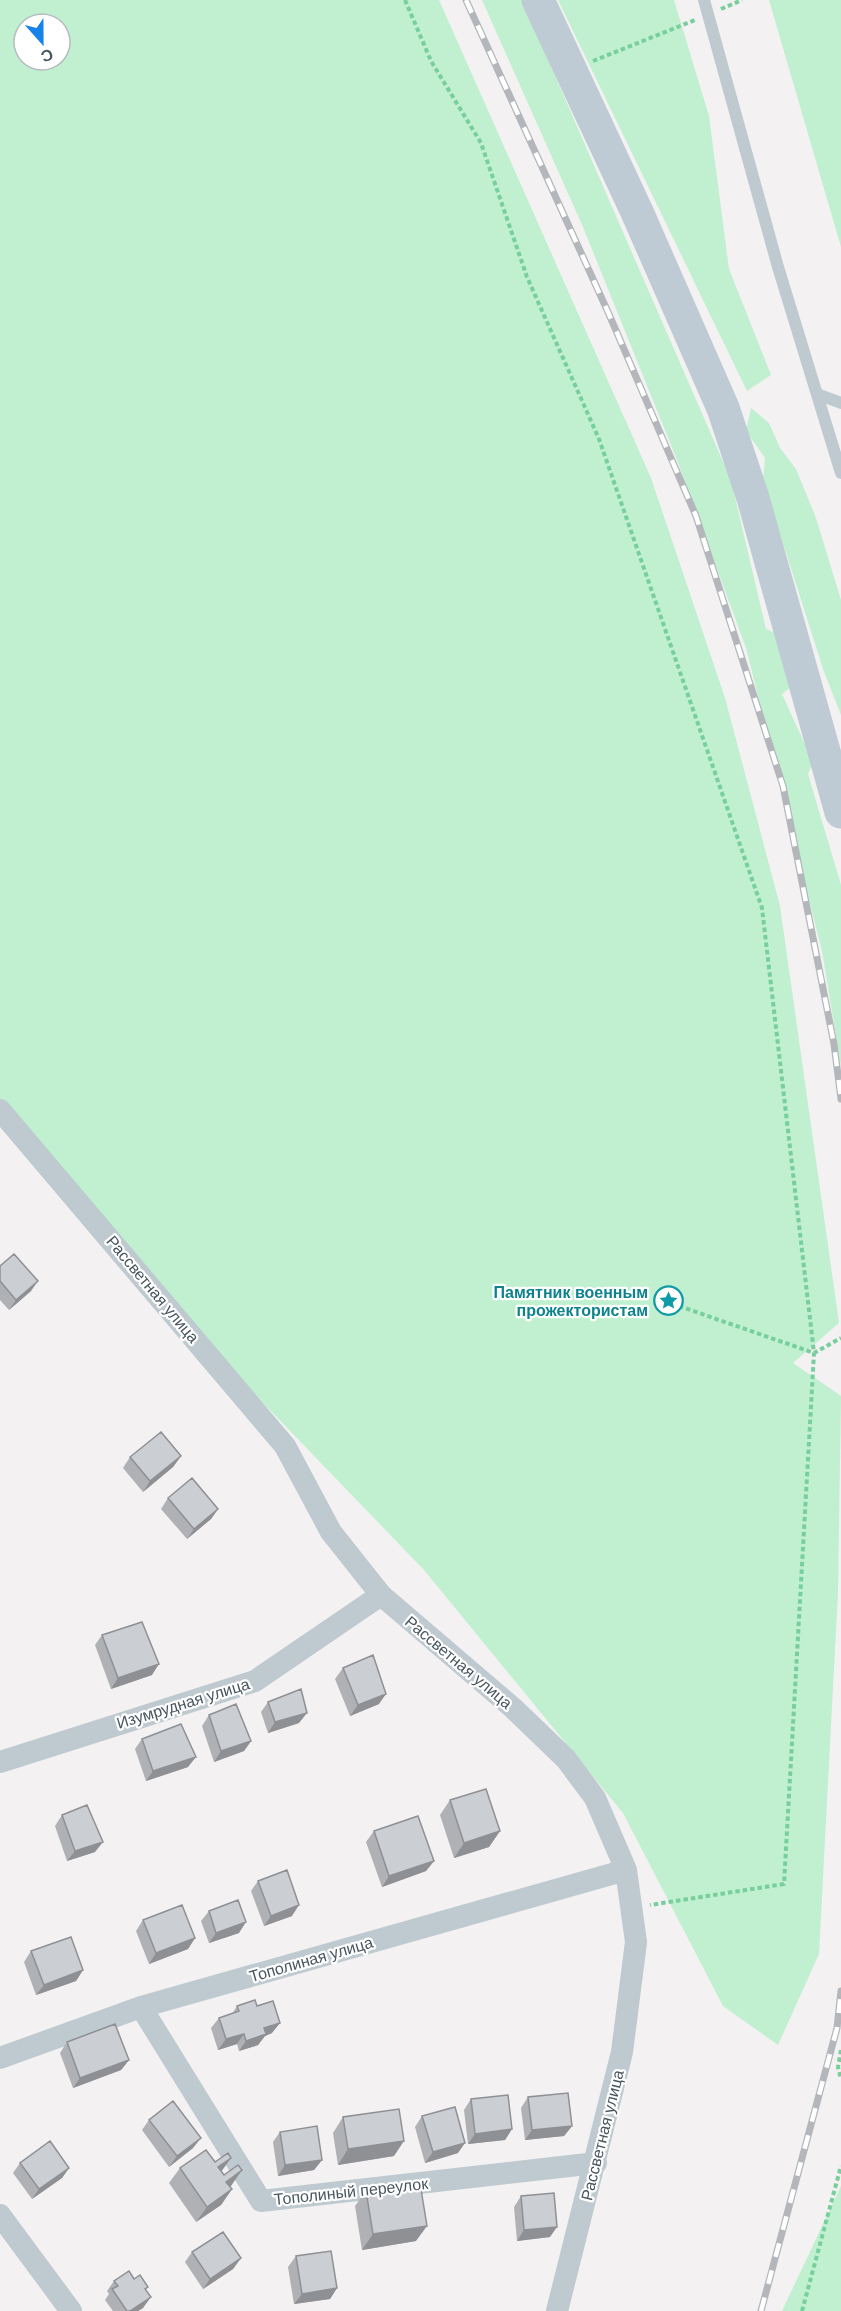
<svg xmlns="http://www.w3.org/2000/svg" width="841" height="2311" viewBox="0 0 841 2311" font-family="Arial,sans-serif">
  <rect width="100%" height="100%" fill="#f3f1f1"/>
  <!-- green -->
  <path fill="#c0f0cf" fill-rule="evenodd" d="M0 0H439L651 478 725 698 780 906 839 1323 793 1363 841 1396 838 1592 819 1954 778 2045 723 2006 623 1813 424 1570 191 1328 0 1105ZM24 24H60V60H24Z
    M482 0H522L731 480 766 629 784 637 797 682 782 694 813 762 808 774 841 885V1066L822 951 746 648 677 460 583 227Z
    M558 0H674L709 116 729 269 771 375 747 391Z
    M769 0H841V247Z
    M751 408 769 423 780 448 796 469 816 518 841 600V715L823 669 763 480 765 458 746 431Z
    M841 2186V2311H782Z"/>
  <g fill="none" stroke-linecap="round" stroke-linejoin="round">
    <!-- path -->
    <path stroke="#77cf9d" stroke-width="4" stroke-dasharray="4.5 3" stroke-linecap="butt" d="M405 0 431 61 481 143 527 277 599 439 762 908 814 1353 784 1884 650 1905
      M721 9 742 0
      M593 61 695 20
      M679 1306 814 1353 841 1338
      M841 2050 838 2067 841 2079
      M802 2311 841 2166"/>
    <!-- lane -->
    <path stroke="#bec9d0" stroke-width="12" d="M704 0 778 267 841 473
      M817 394 841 403"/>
    <!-- street -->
    <path stroke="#bec9d0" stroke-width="22" d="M0 1110 285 1446 331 1532 381 1595 513 1708 566 1759 595 1798 626 1870 636 1942 622 2052 557 2311
      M0 1762 255 1681 381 1595
      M141 2007 261 2201 596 2163
      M0 2058 141 2007 626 1870
      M0 2215 71 2311"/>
    <!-- secondary -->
    <path stroke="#becbd4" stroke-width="33" d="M538 0 637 212 723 408 753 498 841 812"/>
    <defs>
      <path id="rail" d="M466 0 608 312 696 516 783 786 834 1044 841 1099
        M761 2311 837 2028 841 1991"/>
    </defs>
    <!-- rail casing -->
    <use href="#rail" stroke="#b3b7bb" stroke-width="7"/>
    <!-- rail -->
    <use href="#rail" stroke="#fff" stroke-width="4.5" stroke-dasharray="14" stroke-linecap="butt"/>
  </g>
  <!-- wall -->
  <path fill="#afb1b5" d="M0 1266 31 1291 9 1310 0 1300Z
    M181 1456 173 1467 143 1492 123 1468 130 1457Z
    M168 1498 218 1509 211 1519 187 1539 161 1509Z
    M102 1635 152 1675 111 1689 95 1645Z
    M343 1668 379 1704 350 1716 335 1679Z
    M268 1702 299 1723 268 1733 261 1712Z
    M209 1715 251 1741 244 1751 214 1762 202 1726Z
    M142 1739 188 1767 146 1781 135 1749Z
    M450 1800 500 1831 489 1847 454 1858 440 1815Z
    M62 1815 95 1852 67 1861 55 1826Z
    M374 1831 434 1861 426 1871 382 1887 366 1842Z
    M258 1881 292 1916 264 1926 251 1891Z
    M209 1911 239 1933 209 1943 201 1921Z
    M143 1920 195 1938 188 1949 149 1964 136 1931Z
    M31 1951 83 1970 76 1981 36 1995 24 1962Z
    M237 2006H257L272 2033 265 2036 258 2045 239 2051 237 2044 218 2050 211 2028 219 2018 232 2014Z
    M67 2042 129 2060 121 2070 73 2088 60 2053Z
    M528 2097 572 2126 564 2136 525 2140 521 2108Z
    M471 2099 512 2129 505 2140 468 2144 464 2110Z
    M422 2116 458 2153 425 2163 415 2127Z
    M343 2117 394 2156 338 2165 333 2133Z
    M149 2120 193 2148 169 2167 142 2130Z
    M280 2132 322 2160 314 2170 278 2176 273 2142Z
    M231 2158 221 2172 231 2186 230 2187 232 2189 221 2205 196 2222 169 2183 180 2168 215 2162Z
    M20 2163 69 2168 62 2178 32 2199 13 2173Z
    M366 2191 416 2241 362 2250 355 2206Z
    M521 2196 550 2237 517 2241 514 2207Z
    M192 2252 241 2258 233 2269 203 2289 185 2262Z
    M296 2256 337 2288 330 2299 294 2304 288 2267Z
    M134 2279 148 2287 146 2290 143 2308 138 2311H113L105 2300 109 2294 107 2291 114 2281Z"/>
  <!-- shaded-wall -->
  <path fill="#8e9094" d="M38 1281 31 1291 9 1310 16 1300Z
    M181 1456 173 1467 143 1492 150 1481Z
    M218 1509 211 1519 187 1539 194 1529Z
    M159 1664 152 1675 111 1689 118 1678Z
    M386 1694 379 1704 350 1716 358 1705Z
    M307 1713 299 1723 268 1733 275 1722Z
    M251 1741 244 1751 214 1762 221 1751Z
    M196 1757 188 1767 146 1781 153 1771Z
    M500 1831 489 1847 454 1858 464 1843Z
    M103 1842 95 1852 67 1861 75 1851Z
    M434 1861 426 1871 382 1887 389 1876Z
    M299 1905 292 1916 264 1926 271 1916Z
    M246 1922 239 1933 209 1943 216 1933Z
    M195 1938 188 1949 149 1964 156 1953Z
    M83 1970 76 1981 36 1995 44 1985Z
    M280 2023 272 2033 265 2036 258 2045 239 2051 246 2041 264 2028Z
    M244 2034 237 2044 218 2050 226 2039Z
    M129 2060 121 2070 73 2088 80 2078Z
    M572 2126 564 2136 525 2140 532 2130Z
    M512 2129 505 2140 468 2144 475 2134Z
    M201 2138 193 2148 169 2167 177 2156Z
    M404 2141 394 2156 338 2165 348 2149Z
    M465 2143 458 2153 425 2163 433 2152Z
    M231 2158 220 2173 218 2167Z
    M322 2160 314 2170 278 2176 285 2165Z
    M69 2168 62 2178 32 2199 39 2189Z
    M242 2170 231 2186 216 2197 226 2182Z
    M232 2189 221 2205 196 2222 207 2207Z
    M427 2226 416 2241 362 2250 373 2234Z
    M557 2227 550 2237 517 2241 524 2230Z
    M241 2258 233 2269 203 2289 210 2279Z
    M337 2288 330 2299 294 2304 302 2294Z
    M151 2297 143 2308 138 2311H130Z"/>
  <!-- building -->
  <path fill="#cbced3" stroke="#8e9094" stroke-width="1.5" d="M14 1254 38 1281 16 1300 0 1281V1266Z
    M161 1432 181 1456 150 1481 130 1457Z
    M192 1478 218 1509 194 1529 168 1498Z
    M142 1622 159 1664 118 1678 102 1635Z
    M373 1655 386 1694 358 1705 343 1668Z
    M301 1689 307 1713 275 1722 268 1702Z
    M236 1704 251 1741 221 1751 209 1715Z
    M181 1724 196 1757 153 1771 142 1739Z
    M486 1789 500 1831 464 1843 450 1800Z
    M87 1805 103 1842 75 1851 62 1815Z
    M418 1816 434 1861 389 1876 374 1831Z
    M287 1870 299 1905 271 1916 258 1881Z
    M238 1900 246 1922 216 1933 209 1911Z
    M182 1905 195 1938 156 1953 143 1920Z
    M71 1937 83 1970 44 1985 31 1951Z
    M255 2000 257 2006 273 2001 280 2023 264 2028 266 2034 246 2041 244 2034 226 2039 219 2018 239 2011 237 2006Z
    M115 2024 129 2060 80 2078 67 2042Z
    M568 2093 572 2126 532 2130 528 2097Z
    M508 2095 512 2129 475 2134 471 2099Z
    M173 2101 201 2138 177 2156 149 2120Z
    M455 2107 465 2143 433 2152 422 2116Z
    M399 2109 404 2141 348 2149 343 2117Z
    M317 2126 322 2160 285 2165 280 2132Z
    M50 2141 69 2168 39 2189 20 2163Z
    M206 2150 215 2162 228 2153 231 2158 218 2167 224 2175 238 2165 242 2170 226 2182 232 2189 207 2207 180 2168Z
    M420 2183 427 2226 373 2234 366 2191Z
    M554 2193 557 2227 524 2230 521 2196Z
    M223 2232 241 2258 210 2279 192 2252Z
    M331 2251 337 2288 302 2294 296 2256Z
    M129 2271 134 2279 140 2275 148 2287 145 2289 151 2297 130 2311H127L112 2289 118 2286 114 2281Z"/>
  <!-- icons -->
  <defs>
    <symbol id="sight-ring" viewBox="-11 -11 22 22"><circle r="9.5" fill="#fff" stroke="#0f9aa8" stroke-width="1.5"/><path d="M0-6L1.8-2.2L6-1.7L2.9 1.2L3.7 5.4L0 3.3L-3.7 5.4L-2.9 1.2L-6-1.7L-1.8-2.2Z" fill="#0f9aa8"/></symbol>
  </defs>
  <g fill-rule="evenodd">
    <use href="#sight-ring" x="652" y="1284" width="33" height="33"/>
  </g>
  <g text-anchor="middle" stroke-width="4.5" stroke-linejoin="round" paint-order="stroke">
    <!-- street labels -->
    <g font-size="16" fill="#48565f" stroke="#fff">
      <text transform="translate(153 1289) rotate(50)" y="6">Рассветная улица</text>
      <text transform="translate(459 1662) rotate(40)" y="6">Рассветная улица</text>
      <text transform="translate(183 1703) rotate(-17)" y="6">Изумрудная улица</text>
      <text transform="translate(311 1959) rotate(-16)" y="6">Тополиная улица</text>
      <text transform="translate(602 2135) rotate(-76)" y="6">Рассветная улица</text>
      <text transform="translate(351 2191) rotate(-6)" y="6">Тополиный переулок</text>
    </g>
    <!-- culture labels -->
    <g font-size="16" font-weight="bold" fill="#0d838f" stroke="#fff" text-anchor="end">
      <text x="648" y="1298">Памятник военным<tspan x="648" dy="18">прожектористам</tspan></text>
    </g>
  </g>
  <!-- north arrow -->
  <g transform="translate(42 42) rotate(159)"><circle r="28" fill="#ffffff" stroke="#b6bbbf" stroke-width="1.5"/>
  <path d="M0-4.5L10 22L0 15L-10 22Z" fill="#1782e7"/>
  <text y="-9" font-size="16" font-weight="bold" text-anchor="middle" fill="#48565f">С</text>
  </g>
</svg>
